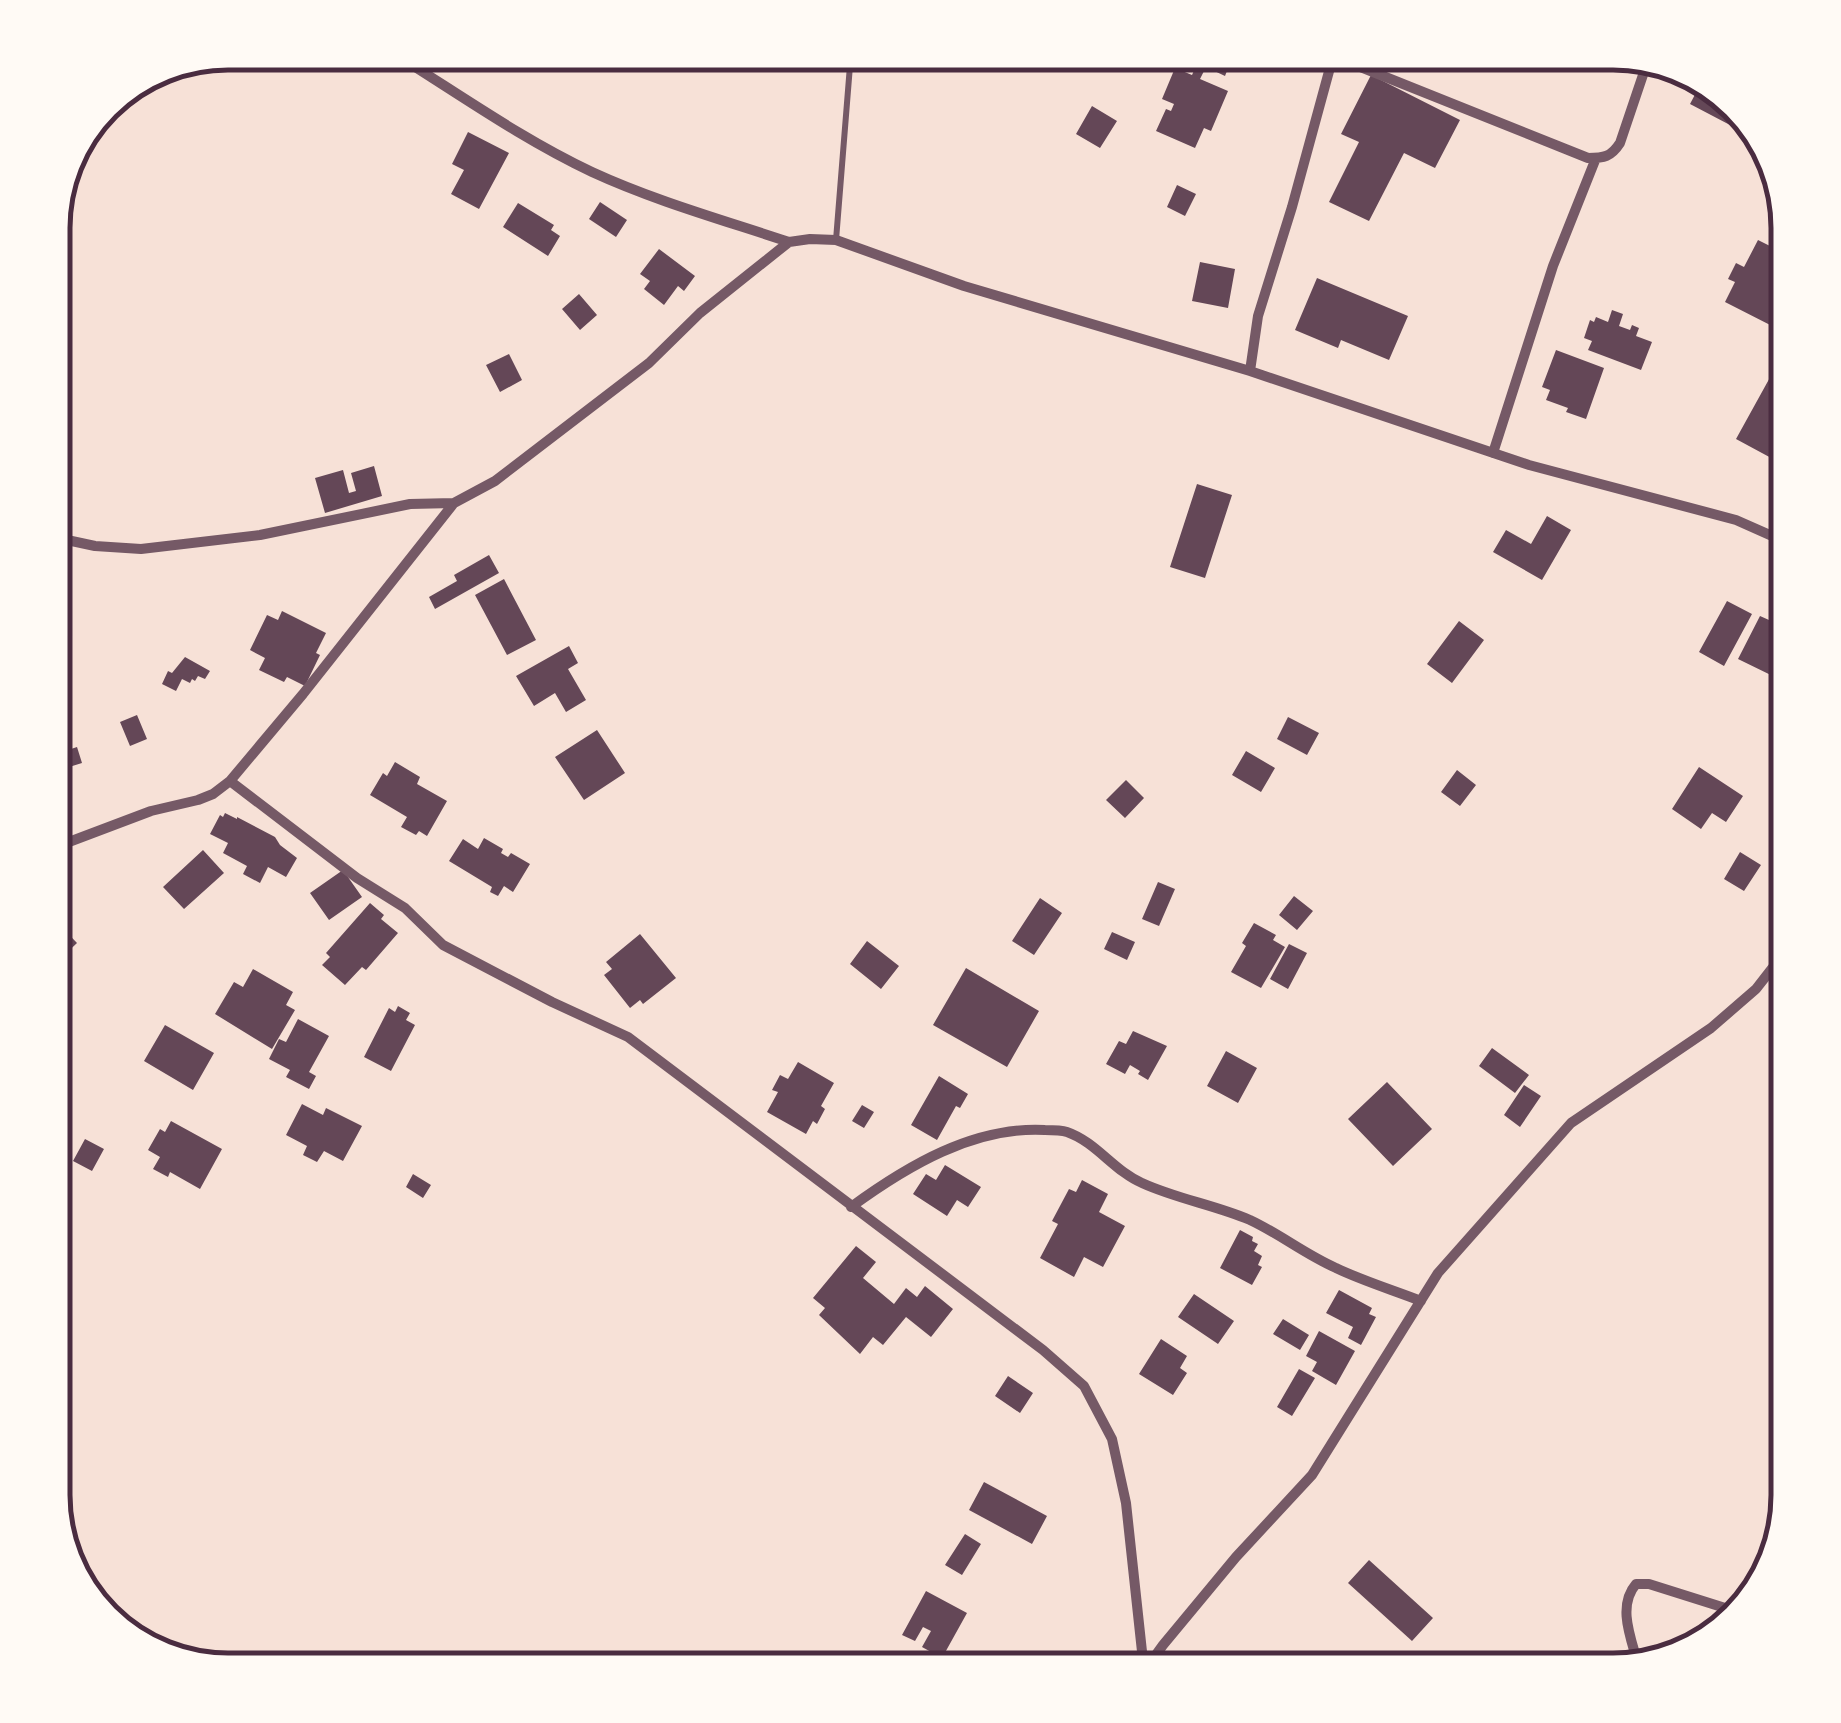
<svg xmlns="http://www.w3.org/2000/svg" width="1841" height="1723" viewBox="0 0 1841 1723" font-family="Montserrat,sans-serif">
  <rect width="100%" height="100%" fill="#f7e1d7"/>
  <!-- building -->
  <path fill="#644757" d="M1202 53H1220L1232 58 1225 76 1206 67 1200 79 1228 91 1211 131 1204 128 1195 148 1156 131 1166 109 1171 111 1174 104 1162 99 1175 68 1192 75Z
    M1371 75 1460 120 1435 168 1404 153 1369 221 1329 202 1359 142 1341 134Z
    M1699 87 1737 104 1739 107 1730 125 1690 104Z
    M1092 106 1117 121 1100 148 1076 134Z
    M468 132 509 153 479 209 451 194 464 170 452 164Z
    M1177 185 1196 194 1185 216 1167 207Z
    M600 202 627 220 616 237 589 219Z
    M518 203 554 225 551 230 560 236 548 256 503 227Z
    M1758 240 1788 255V309L1778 329 1725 302 1735 282 1728 279 1736 263 1744 267Z
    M659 249 695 276 684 291 678 286 664 305 644 289 650 281 640 274Z
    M1200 262 1235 269 1228 308 1192 301Z
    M1317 278 1408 316 1389 360 1341 340 1338 348 1295 330Z
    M579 294 597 315 580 330 562 309Z
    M1612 310 1623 314 1619 326 1630 330 1632 325 1639 328 1636 336 1652 342 1641 370 1588 350 1592 341 1584 338 1590 320 1594 322 1596 317 1608 322Z
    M1556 350 1604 368 1586 419 1566 412 1568 408 1546 400 1550 390 1542 387Z
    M509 354 522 380 500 392 486 365Z
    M1773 372 1788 381V467L1736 439Z
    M374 466 382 496 325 513 315 478 343 470 349 493 356 491 351 473Z
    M1197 484 1232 495 1205 578 1170 567Z
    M1547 516 1571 530 1542 580 1493 552 1506 530 1531 544Z
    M489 555 499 573 435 609 429 597 457 581 454 575Z
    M504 579 536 640 507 655 475 595Z
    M1727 601 1752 614 1724 666 1699 652Z
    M1782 607 1788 611V665L1781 680 1738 659 1760 616 1769 620 1774 611 1779 613Z
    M282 611 326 633 316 653 320 655 305 686 287 677 284 682 259 670 265 658 250 650 267 615 278 620Z
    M1459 621 1484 640 1452 683 1427 664Z
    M569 646 578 663 568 669 586 700 566 712 555 693 534 706 516 676Z
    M185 657 210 671 205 679 198 676 195 681 192 679 190 683 182 679 176 691 162 684 168 671 172 673Z
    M137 715 147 739 130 746 120 722Z
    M1288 717 1319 733 1307 755 1277 739Z
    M597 730 625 773 584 800 555 757Z
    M77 747 82 763 53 772V755Z
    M1246 751 1275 768 1261 792 1232 775Z
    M395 762 420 777 417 784 447 801 427 836 419 831 416 835 401 827 407 817 370 795 383 773 387 776Z
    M1699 767 1743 796 1726 822 1712 813 1701 829 1672 809Z
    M1457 770 1476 785 1460 806 1441 792Z
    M1126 780 1144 798 1125 818 1106 800Z
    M225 813 237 819V817L275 837 280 845 297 858 286 877 268 867 260 883 243 874 247 866 223 853 228 843 210 834 220 815 223 817Z
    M484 838 503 849 501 853 508 857 511 853 530 864 513 892 504 886 498 896 490 892 492 887 449 861 463 839 478 849Z
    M203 850 224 873 184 909 163 887Z
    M1740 852 1761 865 1744 891 1724 879Z
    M343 870 362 897 329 920 310 893Z
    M1158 882 1175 889 1159 926 1142 919Z
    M1294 896 1313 911 1297 930 1279 915Z
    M1040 898 1062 913 1034 955 1012 941Z
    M370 903 384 915 381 919 398 933 366 970 362 967 345 985 322 965 330 957 326 953Z
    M53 918 77 943 53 966Z
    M1254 923 1276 935 1273 940 1285 947 1261 988 1231 972 1246 946 1242 943Z
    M1112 932 1135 942 1127 960 1104 949Z
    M640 934 676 978 643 1004 640 1000 630 1008 604 975 612 969 606 962Z
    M867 941 899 966 881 989 850 964Z
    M1289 944 1307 953 1288 989 1270 979Z
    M966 968 1039 1011 1007 1067 933 1025Z
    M253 969 293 992 286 1005 295 1010 272 1049 215 1014 234 982 243 987Z
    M398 1006 410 1013 406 1020 415 1025 391 1071 364 1057 389 1008 395 1012Z
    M298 1019 329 1036 309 1072 316 1076 309 1089 286 1077 290 1070 269 1059 279 1039 286 1042Z
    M165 1025 214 1053 193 1090 144 1061Z
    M1133 1031 1167 1046 1148 1080 1138 1074 1140 1071 1130 1065 1125 1074 1106 1064 1119 1041 1126 1044Z
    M1492 1048 1529 1075 1515 1093 1479 1066Z
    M1226 1051 1257 1068 1238 1103 1207 1086Z
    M798 1062 834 1083 821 1106 825 1109 817 1124 813 1121 806 1134 767 1112 778 1092 772 1090 780 1075 788 1079Z
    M939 1076 968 1094 960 1108 956 1106 937 1140 911 1125Z
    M1387 1082 1432 1129 1393 1166 1348 1119Z
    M1524 1085 1541 1096 1520 1127 1504 1115Z
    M302 1104 323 1115 326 1108 362 1126 343 1161 324 1151 317 1162 303 1155 307 1146 286 1135Z
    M862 1105 874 1112 864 1128 852 1121Z
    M171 1121 222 1149 200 1189 170 1172 168 1177 153 1169 160 1157 148 1150 160 1129 165 1132Z
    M85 1139 104 1149 92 1171 73 1161Z
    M945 1165 981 1187 968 1207 957 1200 947 1216 913 1194 926 1174 936 1180Z
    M413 1174 431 1185 423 1198 406 1187Z
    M1082 1180 1108 1194 1099 1212 1125 1226 1103 1267 1084 1257 1074 1277 1040 1258 1058 1224 1052 1221 1069 1189 1076 1192Z
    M1240 1230 1253 1237 1252 1241 1258 1244 1254 1251 1262 1256 1258 1265 1262 1267 1252 1285 1220 1268Z
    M856 1246 876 1262 863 1278 894 1304 906 1288 917 1297 925 1286 953 1309 931 1337 906 1317 883 1345 873 1337 860 1354 819 1315 825 1308 813 1298Z
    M1339 1290 1372 1308 1369 1314 1376 1317 1361 1345 1348 1338 1353 1327 1326 1313Z
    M1194 1294 1234 1321 1218 1344 1178 1317Z
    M1283 1319 1309 1335 1300 1350 1273 1334Z
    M1319 1331 1355 1351 1336 1385 1312 1371 1317 1362 1306 1356Z
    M1161 1339 1187 1356 1180 1368 1187 1373 1173 1395 1139 1374Z
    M1299 1369 1315 1378 1292 1416 1277 1407Z
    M1008 1376 1033 1393 1020 1413 995 1396Z
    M984 1482 1047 1516 1032 1544 969 1510Z
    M965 1534 981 1544 962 1575 945 1565Z
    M1369 1560 1433 1618 1412 1641 1348 1583Z
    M926 1591 967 1613 942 1658 922 1647 931 1631 923 1627 915 1641 902 1635Z"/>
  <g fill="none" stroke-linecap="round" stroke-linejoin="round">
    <!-- service -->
    <path stroke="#755966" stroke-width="6" d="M836 240 851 53"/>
    <!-- minor -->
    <path stroke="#755966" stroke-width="10" d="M393 53C459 94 522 139 592 172 655 201 723 220 789 242
      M1333 56 1588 158C1604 158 1611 157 1620 143L1647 63
      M1250 371 1258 316 1292 207 1334 53
      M1493 453 1553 266 1596 158
      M53 537 95 546 141 549 260 535 410 504 454 503 495 481 649 363 700 313 789 242 810 239 836 240 964 286 1250 371 1529 465 1736 520 1788 543
      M230 781 357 878 405 908 443 945 552 1002 628 1037 1043 1350 1084 1386 1112 1439 1126 1503 1144 1670
      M53 848 151 811 198 800 213 794 230 781 303 694 454 503
      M851 1207C907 1166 974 1126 1045 1130 1052 1130 1061 1130 1067 1132 1096 1142 1114 1171 1142 1183 1177 1199 1215 1205 1250 1220 1280 1234 1306 1255 1336 1268 1363 1281 1393 1290 1421 1301
      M1638 1664C1631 1638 1617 1606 1636 1584H1649L1741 1613
      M1145 1670 1163 1645 1236 1557 1312 1475 1438 1273 1571 1123 1711 1028 1756 989 1788 948"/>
  </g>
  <!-- crop -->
  <path d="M0 0H1841V1723H0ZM228 70H1613A158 158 0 0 1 1771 228V1495A158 158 0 0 1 1613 1653H228A158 158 0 0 1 70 1495V228A158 158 0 0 1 228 70Z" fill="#fffaf5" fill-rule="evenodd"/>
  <path fill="none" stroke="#4a2c40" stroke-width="5" d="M228 70H1613A158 158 0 0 1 1771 228V1495A158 158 0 0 1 1613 1653H228A158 158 0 0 1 70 1495V228A158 158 0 0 1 228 70Z"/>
</svg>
